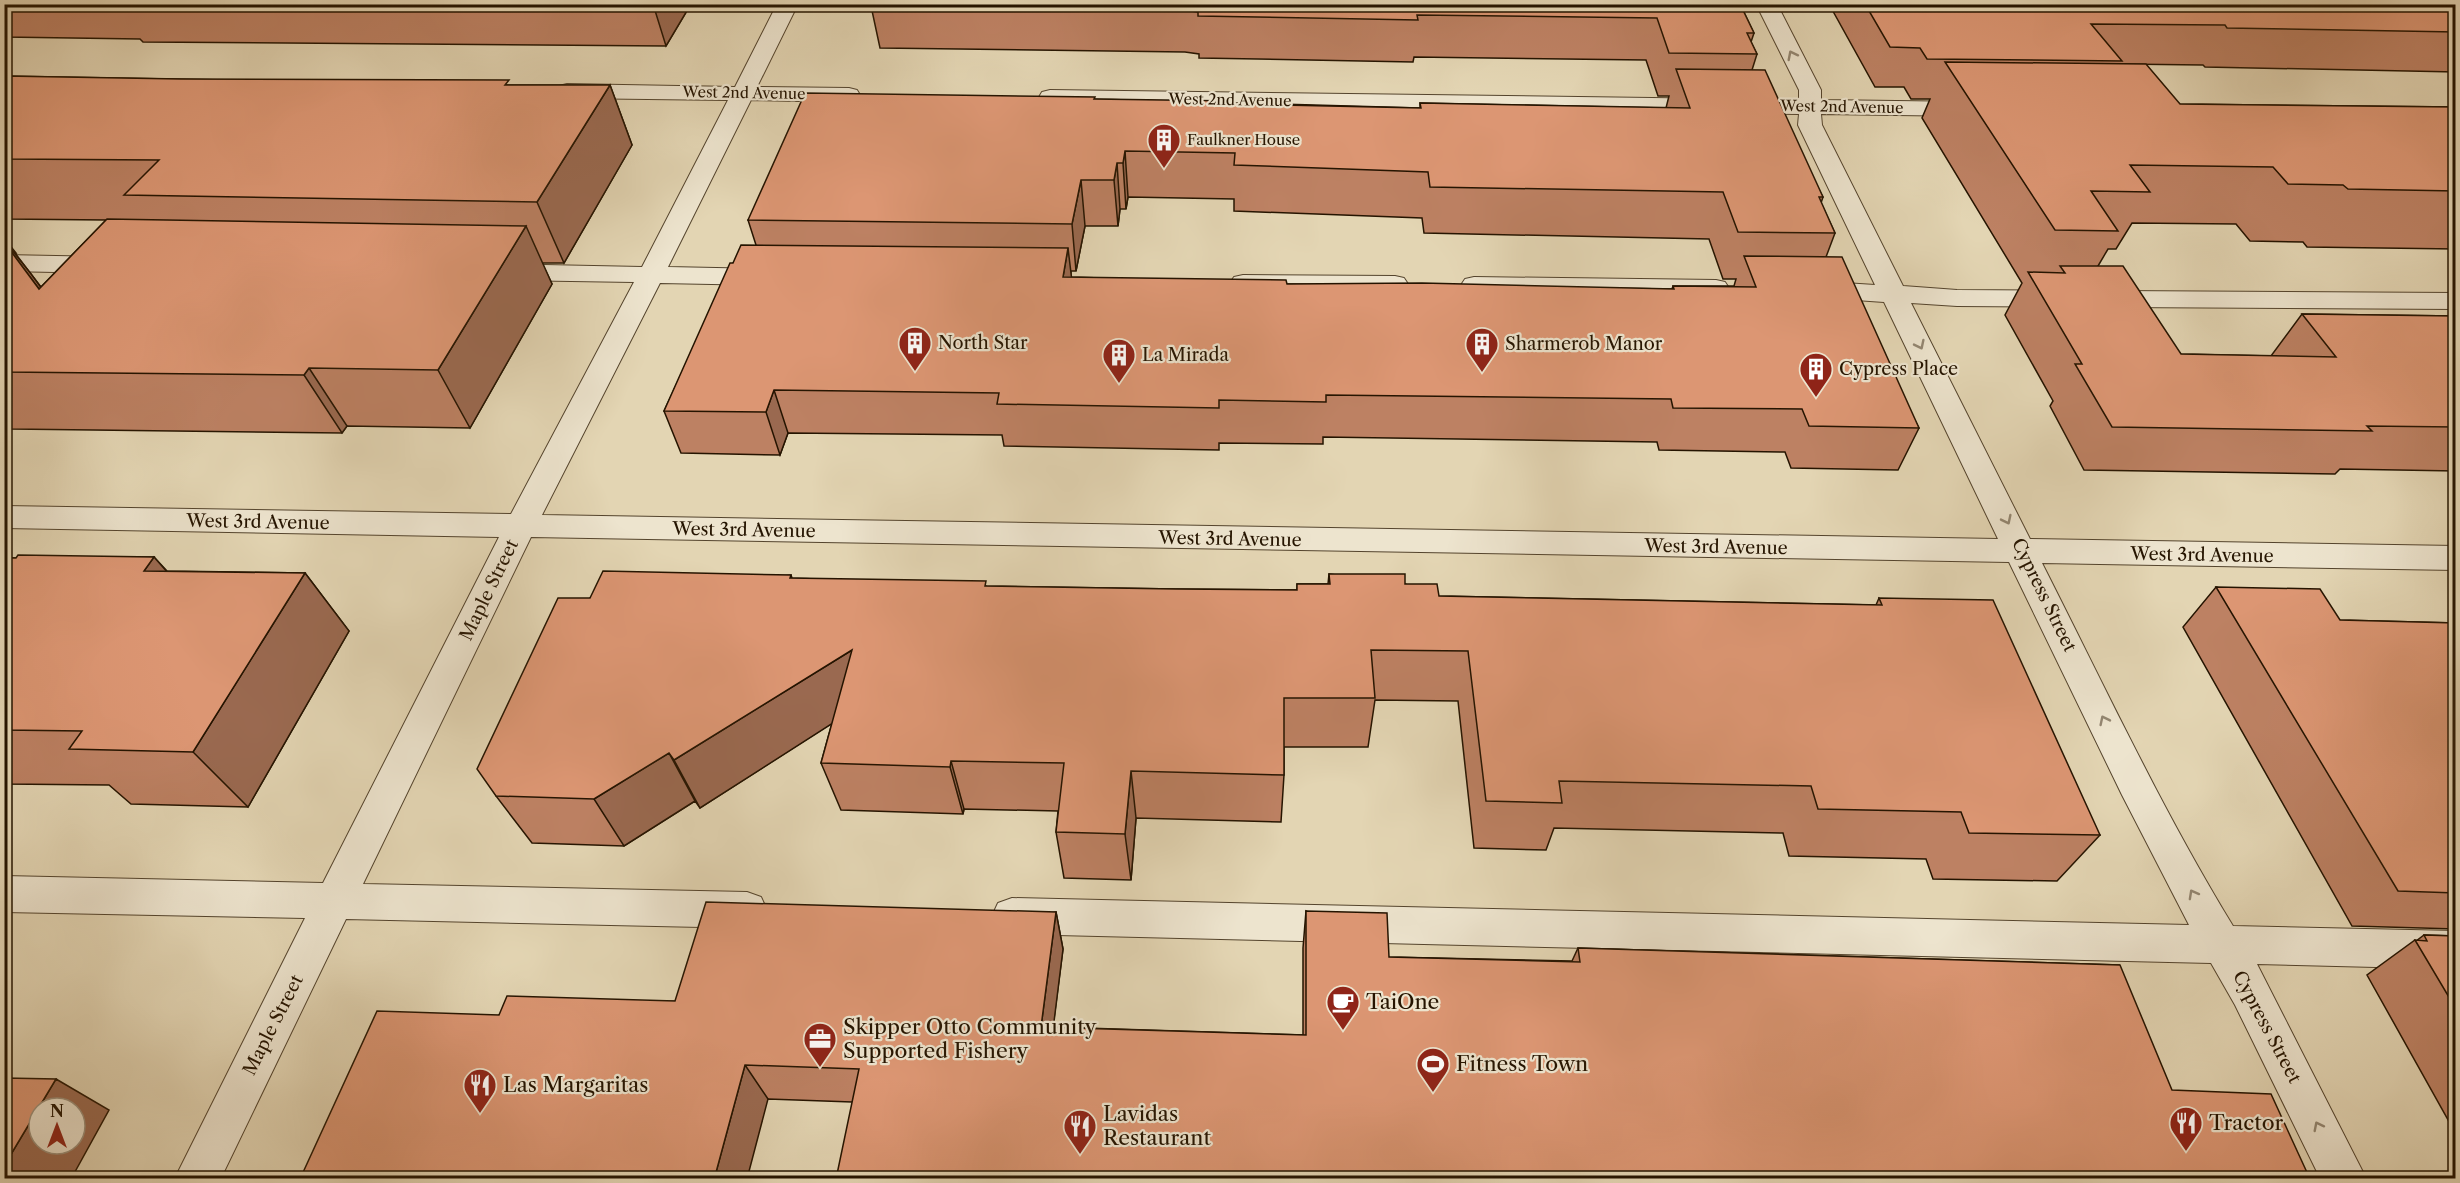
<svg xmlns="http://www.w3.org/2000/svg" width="2460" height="1183" viewBox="0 0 2460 1183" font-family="'Libre Caslon Text',serif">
  <rect width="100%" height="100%" fill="#e3d5b3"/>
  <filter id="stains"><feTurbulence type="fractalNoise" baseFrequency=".00333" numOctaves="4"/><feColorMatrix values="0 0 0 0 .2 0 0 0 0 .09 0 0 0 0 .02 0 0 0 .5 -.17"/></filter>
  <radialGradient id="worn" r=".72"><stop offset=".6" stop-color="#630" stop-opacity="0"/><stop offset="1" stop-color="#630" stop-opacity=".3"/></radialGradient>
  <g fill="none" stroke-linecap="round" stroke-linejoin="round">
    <defs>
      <path id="minor" d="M777 4H798L757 87 849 88 857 90 860 95 857 100 849 102 751 100 668 267 768 269 777 271 781 277 777 283 768 285 660 283 542 515 1998 539 1884 302 1813 297 1804 295 1800 289 1804 283 1813 281 1875 285 1798 125 1799 114 1050 104 1042 102 1039 97 1042 92 1050 90 1799 100V90L1756 4H1777L1821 90V100L1971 102 1979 104 1982 109 1979 114 1971 116 1821 114 1822 125 1903 286 1957 290 2456 293V309L1957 306 1911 303 2030 539 2456 546V570L2042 563C2104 685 2162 810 2233 926L2456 931V969L2257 964 2366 1178H2320L2235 1005 2211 963 1012 934 998 929 992 916 998 903 1012 898 2189 925 2122 795 2009 562 531 537 363 884 747 892 761 897 767 910 761 923 747 928 346 919 221 1178H175L305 918 4 912V876L323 883 499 537 4 528V506L511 514 634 282 502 280 493 278 489 272 493 266 502 264 642 267 728 100 567 98 559 96 556 91 559 86 567 84 735 87Z
        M4 255 108 257 117 259 121 265 117 271 108 273 4 271Z
        M1243 275 1395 276 1404 278 1408 284 1404 290 1395 292 1243 291 1234 289 1230 283 1234 277Z
        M1474 277 1716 280 1725 282 1729 288 1725 294 1716 296 1474 293 1465 291 1461 285 1465 279Z"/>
    </defs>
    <!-- minor casing -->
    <use href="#minor" stroke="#54442d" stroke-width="2"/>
    <!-- minor -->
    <use href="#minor" fill="#ede4ce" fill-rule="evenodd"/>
  </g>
  <!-- wall -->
  <path fill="#bd8163" stroke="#251400" stroke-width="1.5" fill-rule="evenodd" d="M4 4H691L666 46 143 42 140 39 4 37Z
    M1740 4 1754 33 1751 42 1757 54 1752 70 1823 197 1821 203 1835 233 1826 257 1919 428 1898 470 1791 468 1785 452 1659 450 1657 442 1323 437V444L1219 443V450L1004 446 1002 435 788 433 780 455 681 453 664 411 733 263 756 245 748 220 1095 99 1420 108V103L1666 108 1669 96H1658L1646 60 1414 57 1413 62 1199 58V54L1185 52 880 48 871 6ZM1128 197 1234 199V211L1422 218 1424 233 1709 239 1723 279H1736L1734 286H1673L1672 289 1287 284 1071 277V271H1076L1085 226H1118L1120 209H1126Z
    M1829 4H2456V72L2205 67 2203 65 2121 64 2180 104 2456 107V249L2307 247 2303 242 2250 241 2236 224 2132 223 2116 249H2108L2098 266 2181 354 2271 356 2302 314 2456 316V471L2340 469 2335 474 2084 470 2050 406 2053 401 2005 315 2022 283 1922 118 1930 99H1911L1904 87H1875Z
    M4 76 511 85H610L632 145 564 263H542L552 284 470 428 347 426 342 433 11 429 4 422V238L16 253H15L41 287 106 220 4 219Z
    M154 557 167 571 305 573 349 631 248 807 131 804 109 785 4 784V558Z
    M1329 574 1405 584 1439 596 1876 605 1879 598 2100 835 2057 881 1933 879 1926 859 1789 856 1783 833 1554 828 1546 850 1474 848 1458 701 1375 700 1368 747H1284V775L1281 822 1136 818 1131 880 1064 878 1056 832 1058 811 964 809 963 814 841 810 821 763 832 723 700 808 695 801 624 846 532 843 496 796 590 598 791 575 792 578 987 586 1176 589 1297 590V584H1328Z
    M2216 587 2340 620 2456 623V929L2352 926 2183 627Z
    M1306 911 1389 957 1572 961 1578 948 2120 965 852 1102 768 1099 300 1179 499 1015 675 1001 1056 912 1063 949 1053 1027 1303 1035V948Z
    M2424 935 2456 936V1134L2367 975 2415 940 2416 941Z"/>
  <!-- shaded-wall -->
  <path fill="#9a6950" stroke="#251400" stroke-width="1.5" fill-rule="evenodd" d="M653 4H691L666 46Z
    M610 85 632 145 564 263 537 202Z
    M1125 151 1128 197 1126 209 1123 163Z
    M1117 163 1120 209 1118 226 1114 180Z
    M1081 180 1085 226 1076 271 1072 224Z
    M526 226 552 284 470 428 438 370Z
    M4 240 31 274 85 347 39 289 4 242Z
    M1068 248 1073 290 1063 277Z
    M309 368 347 426 342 433 304 375Z
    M774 390 788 433 780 455 766 412Z
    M154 557 205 615 144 571Z
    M305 573 349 631 248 807 193 752Z
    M852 650 869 700 700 808 674 760Z
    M669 753 695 801 624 846 594 799Z
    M951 761 964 809 963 814 950 767Z
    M1131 771 1136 818 1131 880 1125 834Z
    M1056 912 1063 949 1049 1062 1041 1027Z
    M745 1065 768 1099 747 1179 715 1176Z
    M56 1079 109 1110 71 1179H4V1166ZM39 1108H75V1144H39Z"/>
  <!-- building -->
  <path fill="#dc9673" stroke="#251400" stroke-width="1.5" d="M872 4H1740L1754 33H1747L1757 54 1669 53 1657 18 1417 15 1418 20 1198 16V12L1184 10 871 6Z
    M1865 4H2456V32L2227 28 2225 25 2091 24 2122 61 1927 59 1920 48 1890 47Z
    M1945 62 2146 64 2180 104 2456 107V191L2348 189 2343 185 2288 184 2273 167 2130 165 2150 192 2091 191 2118 231 2055 230Z
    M1676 69 1765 70 1823 197H1819L1835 233 1738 232 1723 192 1430 187 1428 172 1234 165 1235 153 1125 151 1123 163H1117L1114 180H1081L1072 224 748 220 805 93 1095 97 1094 99 1234 101V104L1421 108 1420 103 1690 108Z
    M4 76 181 79 509 80 505 85H610L537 202 124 195 159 160 4 159Z
    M107 219 526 226 438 370 309 368 304 375 4 372V242L39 289Z
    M741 245 1068 248 1063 277 1286 280 1287 284 1422 283 1674 289 1673 286 1756 287 1744 256 1842 257 1919 428 1809 426 1802 409 1673 408 1671 399 1326 395V402L1219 400V408L997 404 999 393 774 390 766 412 664 411 730 263H733Z
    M2060 266H2123L2181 354 2336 357 2302 314 2456 316V427L2367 426 2372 431 2112 427 2075 364H2082L2028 272 2065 273Z
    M18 555 154 557 144 571 305 573 193 752 69 749 82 731 4 730V558H16Z
    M603 571 791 575 790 578 986 581 985 586 1176 589 1297 590V584H1330L1329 574H1405V584H1437L1439 596 1882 605 1879 598 1993 600 2100 835 1969 833 1961 812 1818 809 1811 786 1559 781 1562 803 1486 801 1468 651 1371 650 1375 698H1284V775L1131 771 1125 834 1056 832 1064 763 951 761 950 767 821 763 852 650 674 760 669 753 594 799 496 796 477 769 558 598H590Z
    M2216 587 2320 589 2340 620 2456 623V893L2398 891Z
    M706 902 1056 912 1041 1027 1306 1035V911L1387 913 1389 957 1580 962 1578 948 2120 965 2172 1090 2271 1094 2310 1179H836L859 1069 745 1065 715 1176 778 1179H300L377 1011 499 1015 507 996 675 1001Z
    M2424 935 2456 936V1009L2415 940 2427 941Z
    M4 1078 56 1079 4 1166Z"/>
  <!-- one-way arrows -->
  <defs><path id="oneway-chevron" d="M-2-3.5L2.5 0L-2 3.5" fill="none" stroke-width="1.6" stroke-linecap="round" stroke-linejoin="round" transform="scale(1.5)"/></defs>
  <g stroke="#938671">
    <use href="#oneway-chevron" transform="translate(1792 55) rotate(-117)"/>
    <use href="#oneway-chevron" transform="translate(1920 345) rotate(64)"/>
    <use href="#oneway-chevron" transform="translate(2007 520) rotate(64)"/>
    <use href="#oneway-chevron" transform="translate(2104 720) rotate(-116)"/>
    <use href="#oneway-chevron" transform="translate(2193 894) rotate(-119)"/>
    <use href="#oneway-chevron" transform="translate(2318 1126) rotate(-117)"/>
  </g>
  <!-- icons -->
  <defs>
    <symbol id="building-pin" viewBox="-11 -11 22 30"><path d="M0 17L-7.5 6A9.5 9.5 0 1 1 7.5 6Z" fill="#8f2418" stroke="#ede4ce"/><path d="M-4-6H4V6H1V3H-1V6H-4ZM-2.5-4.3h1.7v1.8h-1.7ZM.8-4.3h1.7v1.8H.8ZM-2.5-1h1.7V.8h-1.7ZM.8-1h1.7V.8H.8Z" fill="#fff"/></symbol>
    <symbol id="cafe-pin" viewBox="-11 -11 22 30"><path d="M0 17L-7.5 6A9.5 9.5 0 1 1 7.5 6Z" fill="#8f2418" stroke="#ede4ce"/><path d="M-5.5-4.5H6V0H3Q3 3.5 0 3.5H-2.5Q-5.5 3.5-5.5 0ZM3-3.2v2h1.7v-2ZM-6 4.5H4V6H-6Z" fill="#fff"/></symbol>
    <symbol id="office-pin" viewBox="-11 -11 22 30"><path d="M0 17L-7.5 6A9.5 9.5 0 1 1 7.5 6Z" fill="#8f2418" stroke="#ede4ce"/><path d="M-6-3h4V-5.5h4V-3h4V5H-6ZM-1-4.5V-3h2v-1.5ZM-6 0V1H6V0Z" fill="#fff"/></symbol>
    <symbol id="stadium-pin" viewBox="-11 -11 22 30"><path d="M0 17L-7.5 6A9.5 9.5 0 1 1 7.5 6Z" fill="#8f2418" stroke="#ede4ce"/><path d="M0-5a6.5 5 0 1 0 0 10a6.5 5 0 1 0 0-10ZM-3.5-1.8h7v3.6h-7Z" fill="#fff"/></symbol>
    <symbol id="restaurant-pin" viewBox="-11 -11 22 30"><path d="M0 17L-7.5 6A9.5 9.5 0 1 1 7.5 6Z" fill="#8f2418" stroke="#ede4ce"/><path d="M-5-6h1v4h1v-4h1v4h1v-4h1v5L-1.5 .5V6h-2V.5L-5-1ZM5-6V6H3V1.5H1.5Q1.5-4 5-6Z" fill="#fff"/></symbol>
  </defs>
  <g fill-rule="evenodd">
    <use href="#building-pin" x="1145" y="121" width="38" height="52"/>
    <use href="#building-pin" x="896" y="324" width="38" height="52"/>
    <use href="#building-pin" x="1463" y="325" width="38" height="52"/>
    <use href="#building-pin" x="1100" y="336" width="38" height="52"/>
    <use href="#building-pin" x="1797" y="350" width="38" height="52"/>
    <use href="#cafe-pin" x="1324" y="983" width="38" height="52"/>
    <use href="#office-pin" x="801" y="1020" width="38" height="52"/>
    <use href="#stadium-pin" x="1414" y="1045" width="38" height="52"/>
    <use href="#restaurant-pin" x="461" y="1066" width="38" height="52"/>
    <use href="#restaurant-pin" x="2167" y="1104" width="38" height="52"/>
    <use href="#restaurant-pin" x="1061" y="1107" width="38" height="52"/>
  </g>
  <g text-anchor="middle" stroke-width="4.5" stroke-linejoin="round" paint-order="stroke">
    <!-- far-street labels -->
    <g font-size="15" fill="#251400" stroke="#ede4ce">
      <text transform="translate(744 93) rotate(1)" y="5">West 2nd Avenue</text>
      <text transform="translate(1230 100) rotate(1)" y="5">West 2nd Avenue</text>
      <text transform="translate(1842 107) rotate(1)" y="5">West 2nd Avenue</text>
    </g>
    <!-- far-poi labels -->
    <g font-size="15" fill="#251400" stroke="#ede4ce" text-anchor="start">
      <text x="1187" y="145">Faulkner House</text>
    </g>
    <!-- poi labels -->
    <g font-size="18" fill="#251400" stroke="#ede4ce" text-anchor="start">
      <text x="938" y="349">North Star</text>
      <text x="1505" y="350">Sharmerob Manor</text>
      <text x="1142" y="361">La Mirada</text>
      <text x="1839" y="375">Cypress Place</text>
    </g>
    <!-- street labels -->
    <g font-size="18" fill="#251400" stroke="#ede4ce">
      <text transform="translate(258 522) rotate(1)" y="6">West 3rd Avenue</text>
      <text transform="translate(744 530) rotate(1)" y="6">West 3rd Avenue</text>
      <text transform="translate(1230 539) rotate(1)" y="6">West 3rd Avenue</text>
      <text transform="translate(1716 547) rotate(1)" y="6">West 3rd Avenue</text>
      <text transform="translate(2202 555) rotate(1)" y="6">West 3rd Avenue</text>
      <text transform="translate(489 590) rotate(-64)" y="6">Maple Street</text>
      <text transform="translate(2044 595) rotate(64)" y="6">Cypress Street</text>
      <text transform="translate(273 1025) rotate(-63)" y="6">Maple Street</text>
      <text transform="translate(2267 1027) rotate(62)" y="6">Cypress Street</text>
    </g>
    <!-- near-poi labels -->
    <g font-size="21" fill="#251400" stroke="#ede4ce" text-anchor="start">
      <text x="1366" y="1009">TaiOne</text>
      <text x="843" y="1034">Skipper Otto Community<tspan x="843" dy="24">Supported Fishery</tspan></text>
      <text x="1456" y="1071">Fitness Town</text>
      <text x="503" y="1092">Las Margaritas</text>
      <text x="1103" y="1121">Lavidas<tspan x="1103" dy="24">Restaurant</tspan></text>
      <text x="2209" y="1130">Tractor</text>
    </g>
  </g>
  <!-- margin -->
  <rect width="2460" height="1183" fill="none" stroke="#e3d5b3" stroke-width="24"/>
  <rect x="6" y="6" width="2448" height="1171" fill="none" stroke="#251400" stroke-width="3"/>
  <rect x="12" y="12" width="2436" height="1159" fill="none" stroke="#251400" stroke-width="1.5"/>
  <!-- north arrow -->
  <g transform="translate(57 1126)"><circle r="28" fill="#ede4ce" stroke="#9d917c" stroke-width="1.5"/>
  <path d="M0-4.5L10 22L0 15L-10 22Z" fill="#8f2418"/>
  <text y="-9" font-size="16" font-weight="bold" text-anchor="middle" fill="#251400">N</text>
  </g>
  <rect width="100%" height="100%" filter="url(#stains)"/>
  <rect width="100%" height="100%" fill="url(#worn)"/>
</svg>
